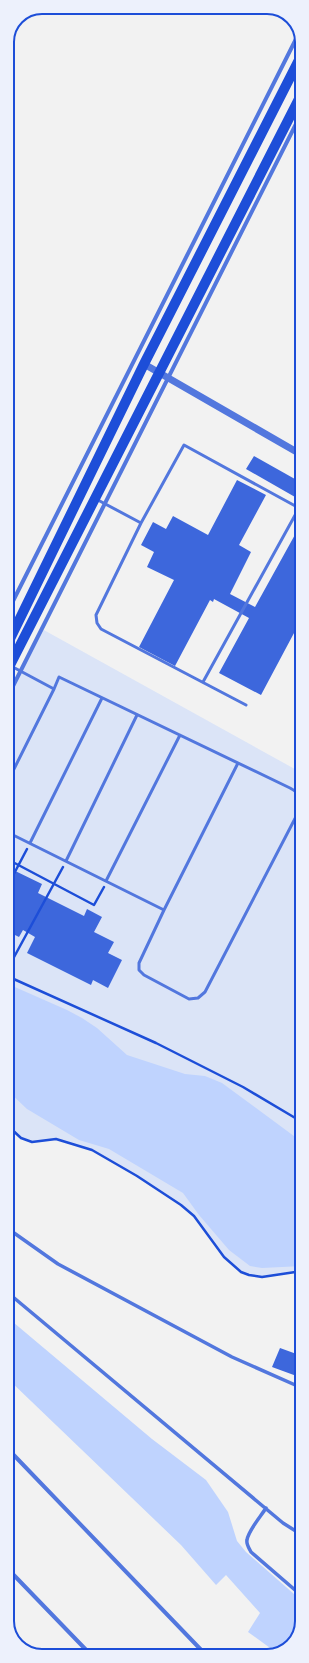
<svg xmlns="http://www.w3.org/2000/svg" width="309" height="1663" viewBox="0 0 309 1663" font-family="'Work Sans',sans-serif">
  <rect width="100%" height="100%" fill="#f2f2f2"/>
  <!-- green -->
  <path fill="#dbe4f7" d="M42 629 302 773V1271L262 1277 249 1275 241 1272 224 1257 194 1216 181 1205 137 1176 92 1150 56 1139 32 1142 21 1138 7 1125V698Z"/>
  <!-- water -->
  <path fill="#bfd3fe" d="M8 984 67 1010 82 1018 97 1028 127 1055 185 1074 205 1076 222 1083 302 1142V1266L262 1268 250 1266 229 1250 199 1215 183 1193 109 1149 79 1140 27 1109 7 1090Z
    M7 1317 152 1439 206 1480 228 1512 237 1541 246 1552 302 1601V1621L293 1644 277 1653 248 1632 260 1613 226 1575 216 1585 181 1545 7 1378Z"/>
  <!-- building -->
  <path fill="#3d67dc" d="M254 456 302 483V501L246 469Z
    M237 480 266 495 239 545 251 552 230 594 255 607 302 522V618L261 695 219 673 249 618 214 599 213 602 210 600 175 666 139 647 174 580 147 567 154 552 141 545 153 522 166 529 173 516 208 535Z
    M7 867 42 884 38 893 84 916 87 909 102 917 94 932 114 942 108 953 122 960 108 988 93 980 91 985 27 953 35 937 23 930 19 937 7 931Z
    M280 1348 302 1356V1378L272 1367Z"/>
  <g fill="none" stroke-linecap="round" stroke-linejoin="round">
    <!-- path -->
    <path stroke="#1d4ed8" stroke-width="2.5" d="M7 859 94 905 104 887
      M7 887 27 849
      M7 970 63 867
      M7 976 156 1043 243 1087 302 1122
      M7 1125 21 1138 32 1142 56 1139 92 1150 137 1176 181 1205 194 1216 224 1257 241 1272 249 1275 262 1277 302 1271"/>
    <!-- service -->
    <path stroke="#5277de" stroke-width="3" d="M96 499 141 523 96 615 97 623 101 629 246 705
      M141 523 184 445 299 508 203 682
      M54 689 59 677 290 788C299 793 302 797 301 807L205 992 198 998 189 999 144 975 139 970V963L164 910
      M7 783 54 689 11 666
      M7 832 164 910 238 763
      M30 843 102 698
      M66 861 137 715
      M106 881 180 735"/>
    <!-- pedestrian -->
    <path stroke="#5277de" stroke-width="3.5" d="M7 1228 58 1264 232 1357 302 1388
      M7 1292 283 1523 302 1535
      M266 1508C261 1516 248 1531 247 1540 246 1544 249 1548 251 1552L302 1596"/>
    <!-- minor -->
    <path stroke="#5277de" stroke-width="4" d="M7 613 299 33
      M7 698 302 112
      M7 1448 207 1656
      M7 1568 92 1656"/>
    <!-- tertiary -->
    <path stroke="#5277de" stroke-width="7" d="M144 364 302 455"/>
    <!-- primary -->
    <path stroke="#1d4ed8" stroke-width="10" d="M7 645 144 364 302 54
      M7 671 302 93"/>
  </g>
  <!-- crop -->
  <path d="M0 0H309V1663H0ZM42 14H267A28 28 0 0 1 295 42V1621A28 28 0 0 1 267 1649H42A28 28 0 0 1 14 1621V42A28 28 0 0 1 42 14Z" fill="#edf1fc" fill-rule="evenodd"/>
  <path fill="none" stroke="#1d4ed8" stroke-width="2" d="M42 14H267A28 28 0 0 1 295 42V1621A28 28 0 0 1 267 1649H42A28 28 0 0 1 14 1621V42A28 28 0 0 1 42 14Z"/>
</svg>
